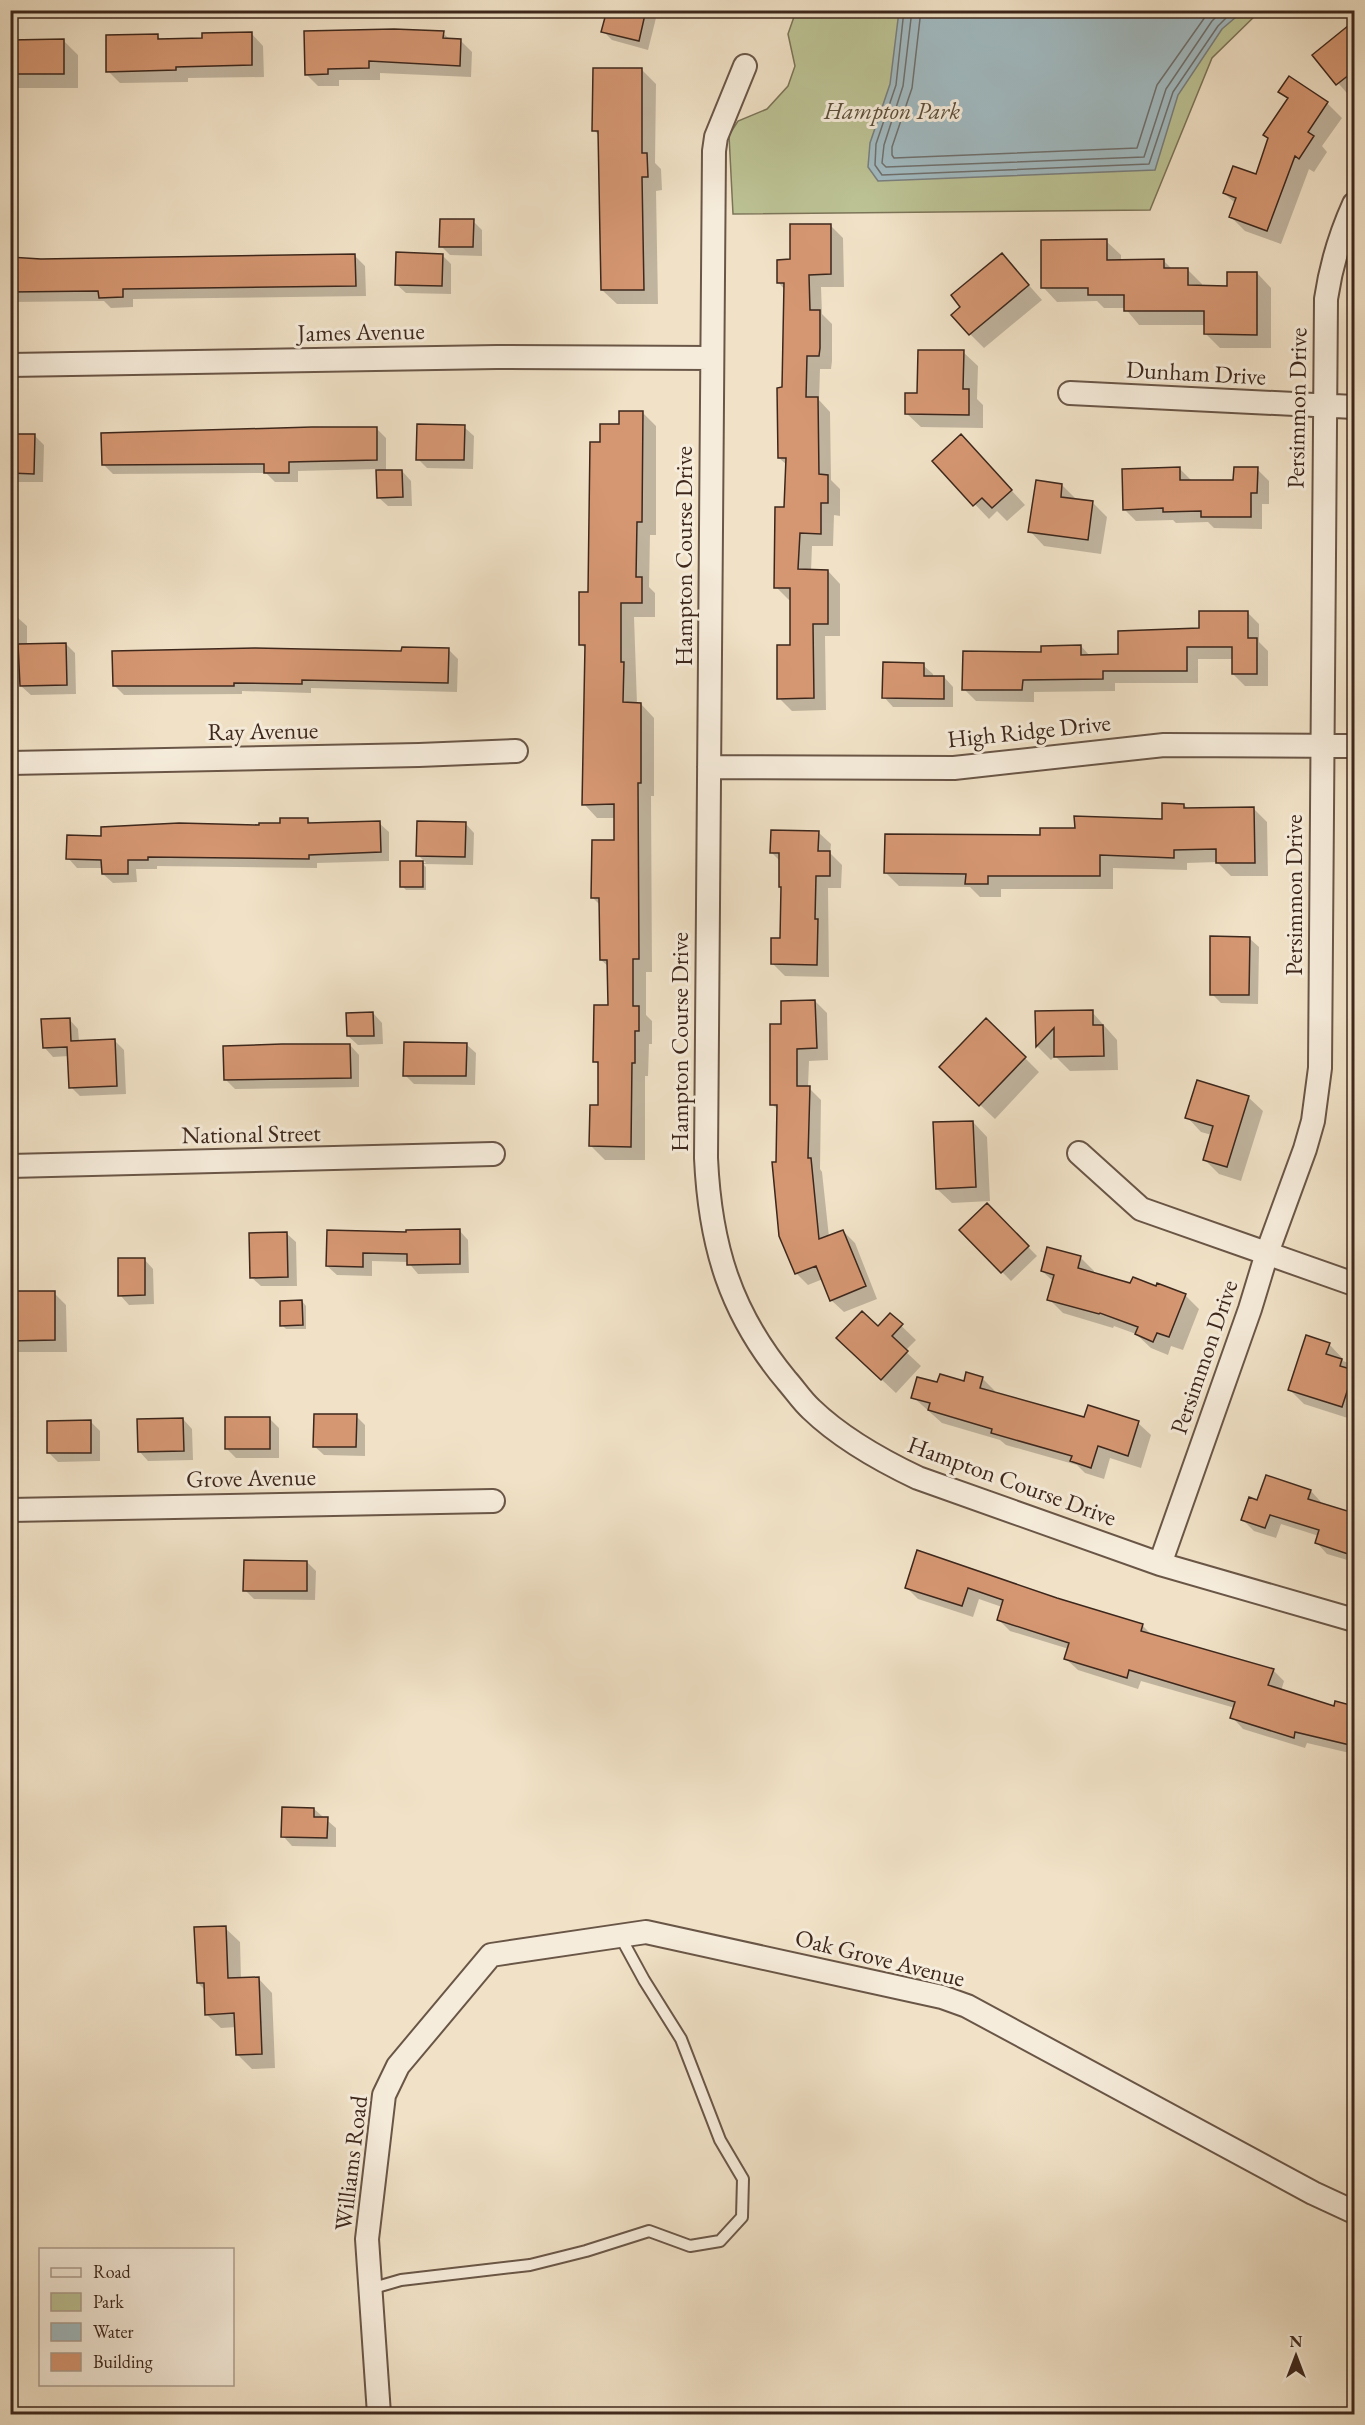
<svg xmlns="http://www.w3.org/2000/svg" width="1365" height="2425" viewBox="0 0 1365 2425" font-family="'EB Garamond',serif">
  <rect width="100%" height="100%" fill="#f1e2c7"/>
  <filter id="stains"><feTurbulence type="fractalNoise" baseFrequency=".00333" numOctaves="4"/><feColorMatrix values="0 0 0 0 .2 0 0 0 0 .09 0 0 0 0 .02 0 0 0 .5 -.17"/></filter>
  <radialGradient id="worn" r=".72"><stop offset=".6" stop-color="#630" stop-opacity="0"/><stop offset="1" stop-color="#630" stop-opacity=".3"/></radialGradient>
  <!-- green -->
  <path fill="#bcc294" stroke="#7c7458" stroke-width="1.5" d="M796 11H1260L1212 58 1150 210 733 214 729 135 738 121 767 109 788 86 795 66 788 34Z"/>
  <!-- water -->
  <path fill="#a1bac1" stroke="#797f7f" stroke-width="1.5" d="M899 11V10L1243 11 1222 29 1178 95 1155 170 878 181 868 167 870 143 890 84Z"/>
  <!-- shadow -->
  <path fill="#0003" d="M608 10H658L648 50 612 40 603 31Z
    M1354 24V96L1352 99 1314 55Z
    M251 33 263 46 264 77 188 78V82L120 83 108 71 157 36 162 40 203 39Z
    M443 33 450 40H460L472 52 471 77 380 73V80H339V86H318L306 74Z
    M64 41 78 55V88H10V42Z
    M642 70 656 84 655 163 661 169 662 190 656 191 658 304H617L602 290 600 137 594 130Z
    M1290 78 1327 103 1342 118 1322 146 1327 152 1314 172 1309 169 1281 244 1245 231 1231 217 1236 204 1224 193 1257 176 1269 139 1265 135 1288 100 1280 92Z
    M473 221 482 230V256L450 255 441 246Z
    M830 225 843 238 844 287H821L822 314 832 324V361L831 369H820L819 400 830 412 831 480 840 489V516L834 515 833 546H812L811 571H828L840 584V636H825L826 710 792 711 779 698 791 646 792 600H789L776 587 786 509 787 465 779 458 785 290 779 283 792 261Z
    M1106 241 1121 255V261L1163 260 1173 270H1188L1202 284V287L1228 288 1257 273 1271 288V348H1220L1206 334V325H1139L1125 308H1104L1097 301 1057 302 1043 287Z
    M354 255 365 266 366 296 133 299V307L111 308 104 301 10 302V259L41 261Z
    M442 255 451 264V294L406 293 396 284Z
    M1002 255 1042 300 984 348 970 334Z
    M963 352 978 366 977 399 983 405V428L921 427 906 413 918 394Z
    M642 412 656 426V535H650L649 587 655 593V617H634L637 704H641L654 718V796H651L652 972H646V1015L652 1021V1044H649L648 1076H645V1160H605L591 1146 599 1106 600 1066 595 1061 609 1007V967L601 960V906L593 898 616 842V818H597L584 804 587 650 581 644 590 594 602 444 620 425Z
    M464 427 474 436 473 469 427 468 418 459Z
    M376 428 386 438V472L402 471 411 481 412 506H388L378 497V469L298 471V482H275L266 473 113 474 103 464Z
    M10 435 35 436 44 445 43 482H10Z
    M975 451 1025 505 1007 521 997 511 989 519 934 461Z
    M1180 469 1192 481 1235 482 1257 469 1269 481V504H1262V529L1214 528 1208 522 1176 523 1173 520 1136 521 1124 509Z
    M1062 485 1076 499 1092 502 1107 517 1101 554 1044 546 1030 531Z
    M10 491 13 494 14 511H10Z
    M1247 612 1259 624V642L1268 651V686H1245L1233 674V659H1198V683H1115V691L1034 692V702L976 701 964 689 1042 653 1081 646 1090 656H1119Z
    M10 617H17L27 626V646L66 644 75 653 76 694 31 695 21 686 20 651H10Z
    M448 649 458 659 457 692 311 688V693L242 691V694L124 695 114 685 403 652Z
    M923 665 933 674V677H944L953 687V707H893L884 697Z
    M1184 805 1188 809 1253 808 1267 822 1268 876H1231L1217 862 1187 863V870L1113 868V889H1001V897H980L970 887 899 886 886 873 1076 830 1163 820Z
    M307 819 313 825 379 823 389 832V861L317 863V868L157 866V869H136L137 882 113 883 103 874V868H77L68 858 102 837 261 826Z
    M465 823 474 833 473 865 423 864 426 867V890H406L402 886V863H426L418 855Z
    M818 832 831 844 830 853 842 865 841 888H828L829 977 785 976 772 963 782 939 783 889 780 886 781 862 771 852Z
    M1249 938 1259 947 1258 1004 1221 1003 1212 994Z
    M815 1001 827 1013 828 1060 809 1061 808 1087 821 1100 820 1169 822 1172 829 1237 843 1231 855 1243 877 1299 844 1312 831 1300 823 1279 808 1285 796 1273 778 1163 779 1111 772 1104 783 1025Z
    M1092 1012 1117 1040 1118 1070 1070 1071 1055 1056 1051 1060 1037 1046V1013Z
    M373 1013 382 1023 383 1044 358 1045 348 1036Z
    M69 1019 78 1029 79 1042 115 1041 124 1050 126 1094 80 1096 71 1087 69 1056 53 1057 44 1047Z
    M466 1044 476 1053 475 1085 414 1084 405 1075Z
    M350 1045 359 1055V1087L235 1089 225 1079Z
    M1025 1058 1039 1072 995 1119 955 1081Z
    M1248 1097 1263 1111 1241 1181 1219 1174 1204 1159 1212 1135 1201 1132 1187 1117Z
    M973 1122 987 1137 990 1201 952 1203 937 1189Z
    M987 1205 1037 1256 1011 1281 961 1230Z
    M459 1230 468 1240 469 1273 418 1274 408 1262 372 1261V1276L337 1275 327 1266 408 1234Z
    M286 1233 296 1242 297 1286H261L251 1277Z
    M1080 1257 1094 1271V1274L1131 1285 1157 1288 1185 1295 1199 1309 1183 1350 1171 1346 1168 1355 1151 1348 1136 1334 1114 1326 1113 1328 1063 1313 1049 1299 1054 1282 1042 1271Z
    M144 1259 153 1269 154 1304 129 1305 120 1295Z
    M54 1293 66 1305 67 1352H10V1300Z
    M302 1301 306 1306V1329H286L282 1325Z
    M890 1315 916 1340 905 1351 921 1366 896 1393 852 1352Z
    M1329 1344 1343 1359V1361L1354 1365V1420L1304 1404 1290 1390Z
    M982 1378 995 1391 994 1393 1085 1419 1138 1423 1151 1435 1141 1468 1110 1458 1104 1479 1085 1473 1077 1465 1006 1445 1000 1440 942 1423 913 1397 938 1384 965 1383Z
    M356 1416 365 1425V1456L324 1455 314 1446Z
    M183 1419 192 1429 193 1460 148 1461 139 1451Z
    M270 1419 279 1428V1458H236L227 1449Z
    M91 1422 100 1431V1461L58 1462 48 1452Z
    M1311 1491 1321 1502 1320 1504 1354 1515V1562L1327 1554 1317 1543 1319 1536 1281 1524 1276 1538 1254 1531 1243 1520 1258 1502Z
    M918 1552 1057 1599 1142 1625 1153 1636 1273 1670 1284 1681 1281 1691 1335 1708 1336 1703 1354 1707V1754L1307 1743 1305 1748 1243 1729 1232 1717 1235 1708 1141 1681 1138 1689 1078 1670 1066 1659 1069 1649 1010 1631 998 1619 1002 1607 979 1599 973 1617 918 1599 907 1588Z
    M307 1562 316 1571 315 1600 254 1599 245 1590Z
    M314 1809 336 1828V1847L292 1846 283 1836Z
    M225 1928 240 1942 241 1979 258 1978 272 1993 275 2068 252 2069 238 2055 236 2027 221 2028 206 2014 205 1990 198 1983Z"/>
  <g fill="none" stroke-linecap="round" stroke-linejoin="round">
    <!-- shore -->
    <path stroke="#6f706e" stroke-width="1.5" d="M904 10 896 85 876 144 875 165 882 175 1149 164 1173 92 1218 26 1234 10
      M912 10 903 86 884 145 882 163 886 167 1144 157 1166 89 1212 21 1223 10
      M921 10 912 88 892 147V155L894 158 1137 148 1157 85 1210 10"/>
  </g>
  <!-- building -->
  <path fill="#d59772" stroke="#3d271c" stroke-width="1.5" d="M607 10H646L639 41 601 32Z
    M1354 21V71L1336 85 1312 55Z
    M394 29 444 31 443 38 461 39 460 66 369 61V68L328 69V74L305 75 304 31Z
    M252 32V65L176 67V70L106 72V35L158 34V39L202 38V33Z
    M64 39V74H10V40Z
    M593 68H642V153H647L648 177H642L644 290H601L598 131H592Z
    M1289 76 1328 102 1308 132 1314 136 1299 159 1295 156 1267 231 1229 217 1236 198 1223 193 1233 166 1256 174 1268 138 1263 135 1288 98 1278 92Z
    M440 219H474L473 247H439Z
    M790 224H831V274L809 275 810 310H820V348L819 356H807L806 397H818L819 474 828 475V503H821V534L800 533 798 569 828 570V624H813L814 698 777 699V645H790V588H774L775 507H784L786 458H778L777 388 782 387 784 283H777V260L790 259Z
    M1107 239V260L1164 259V268H1188V285L1227 286V272H1257V335L1204 334V311H1124V295H1088V288H1041V240Z
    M396 252 443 254 442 286 395 285Z
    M1002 253 1029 285 969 335 951 315 960 307 951 295Z
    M355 254 356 286 123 289V297L99 298 98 291 10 292V257L41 259Z
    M918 350H964L963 389H969V415L905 414V393H917Z
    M619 411H643L642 522H637L636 577H642V603H621V662H624L623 702 641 703V783H638L639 959H633V1006H639V1031H635V1063H632L631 1147 589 1146 590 1105H598V1062H593L594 1005H608L607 960H600L599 898H591L592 840H614V804L582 805 585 645H579V592H588L590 442H600V424H619Z
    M417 424 465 425 464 460H416Z
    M312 427H377V460L289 462V473H264V464L102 465 101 433Z
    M10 434H35L34 474 10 473Z
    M961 434 1012 490 992 508 982 498 973 506 932 461Z
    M1180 467V480H1233L1234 467H1258L1257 493H1251V517H1201V511L1163 512V508L1123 510 1122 469Z
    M376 470H402L403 497 377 498Z
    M1036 480 1062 484 1061 497 1093 501 1088 540 1028 532Z
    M1199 611H1248V638H1257V674H1232V647H1187V671H1103V679L1023 680 1022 690H962L963 651 1041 652V646L1081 645V655L1118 654V631L1199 628Z
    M66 643 67 685 20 686 18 644Z
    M402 647 449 648 448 683 302 680V684L234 683V686H113L112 651 255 648 401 651Z
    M883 662 924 663V676H944V699L882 698Z
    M1162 803 1184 804V808L1254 807 1255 863H1216V849L1174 850V858L1100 855V876H988V884H965L966 874 884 873 885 834 1040 835V828H1075L1074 816 1162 819Z
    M280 818H308V823L380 821 381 852 309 855V859L148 857V860H128V874H102L101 860 66 859 67 835 101 836V827L179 823 259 825V823H280Z
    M417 821 466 822 465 857 416 856Z
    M771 830 819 831 818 851H830V876H816L815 919H818L817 965 771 964V938H780L781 887H779V853H770Z
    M400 861H423V887H400Z
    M1210 936 1250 937 1249 995H1210Z
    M815 1000 817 1048 797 1049V1086H810L808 1158H811L819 1239 843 1230 866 1286 830 1301 816 1266 795 1274 779 1236 772 1162H776L777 1105H770V1024H781V1001Z
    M1093 1010V1025H1103L1104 1056 1054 1057V1028L1036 1047 1035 1011Z
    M373 1012 374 1036H347L346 1013Z
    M70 1018 71 1041 115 1039 117 1086 69 1088 67 1047 43 1048 41 1019Z
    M986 1018 1026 1057 979 1106 939 1067Z
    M404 1042 467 1043 466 1076H403Z
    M282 1044H350L351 1078 224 1080 223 1046Z
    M1197 1080 1249 1096 1227 1167 1203 1160 1213 1126 1185 1118Z
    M973 1121 976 1187 936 1189 933 1122Z
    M987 1203 1029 1246 1001 1273 959 1230Z
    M460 1229V1264L407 1265V1254L363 1253V1267L326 1266 327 1230 406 1232V1230Z
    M287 1232 288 1277 250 1278 249 1233Z
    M1047 1247 1081 1256 1078 1268 1130 1283 1133 1277 1156 1286 1157 1283 1186 1294 1169 1337 1157 1333 1153 1342 1135 1334 1138 1327 1100 1313 1099 1314 1047 1300 1054 1275 1041 1271Z
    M118 1258H145V1295L118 1296Z
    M10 1291H55V1340L10 1341Z
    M302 1300 303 1325 280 1326V1301Z
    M862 1311 878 1326 890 1313 903 1324 892 1336 908 1351 881 1380 836 1338Z
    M1306 1335 1330 1343 1326 1354 1342 1359 1340 1366 1354 1370 1342 1407 1288 1390Z
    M966 1372 983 1377 980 1388 1084 1417 1088 1405 1139 1421 1128 1456 1098 1446 1091 1468 1070 1461 1072 1456 991 1433 992 1429 928 1410 930 1403 911 1398 917 1377 937 1382 940 1374 964 1381Z
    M314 1414H357L356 1447H313Z
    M225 1417H270V1449H225Z
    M183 1418 184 1451 138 1452 137 1419Z
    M91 1420V1453H47V1421Z
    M1266 1475 1311 1490 1308 1499 1354 1513V1556L1315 1543 1319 1530 1270 1515 1265 1528 1241 1520 1249 1497 1257 1500Z
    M917 1550 1057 1598 1143 1624 1141 1631 1274 1669 1268 1685 1334 1706 1335 1701 1354 1706V1746L1295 1732 1294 1738 1230 1718 1235 1702 1129 1670 1127 1678 1064 1659 1069 1643 997 1620 1003 1600 968 1588 962 1606 905 1588Z
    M244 1560 307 1561V1591H243Z
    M282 1807 314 1808V1817H328L327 1838 281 1837Z
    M226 1926 228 1978 259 1977 262 2054 236 2055 234 2013 205 2015 204 1983H197L194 1927Z"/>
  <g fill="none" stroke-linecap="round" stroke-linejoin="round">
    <defs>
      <path id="lane" d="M370 2289 401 2280 530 2265 586 2251 649 2231 690 2246 720 2241 742 2217 743 2179 720 2140 681 2039 644 1980 620 1936"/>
      <path id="street" d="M745 66 716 137 714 151 706 1158C710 1245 730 1313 787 1381 795 1390 802 1401 811 1409 841 1438 880 1460 918 1478L1160 1564 1354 1620
        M10 365 497 357 712 358
        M1070 393 1354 407
        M10 763 419 755 516 751
        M709 767 954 768 1164 745 1354 746
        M1079 1153 1141 1209 1354 1284
        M10 1166 493 1154
        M10 1510 493 1501
        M1160 1564 1250 1309 1267 1253 1305 1149 1313 1121 1320 1068 1326 299C1331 265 1340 235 1354 204
        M379 2414 367 2239 384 2095 398 2066 491 1955 646 1932 942 1997 967 2006 1313 2193 1354 2212"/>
    </defs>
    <!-- lane casing -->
    <use href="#lane" stroke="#6a5647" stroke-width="14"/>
    <!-- street casing -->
    <use href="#street" stroke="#6a5647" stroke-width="26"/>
    <!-- lane -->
    <use href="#lane" stroke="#f6ecdb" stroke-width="10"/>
    <!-- street -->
    <use href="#street" stroke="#f6ecdb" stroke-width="22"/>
  </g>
  <g text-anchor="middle" stroke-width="6" stroke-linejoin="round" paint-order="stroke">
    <!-- park labels -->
    <g font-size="24" font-style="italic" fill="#5d4e3a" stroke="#f6ecdb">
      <text x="892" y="119">Hampton Park</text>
    </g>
    <!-- street labels -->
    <g font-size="24" fill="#3d271c" stroke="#f6ecdb">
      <text transform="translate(361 332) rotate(-1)" y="8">James Avenue</text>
      <text transform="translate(1196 373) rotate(3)" y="8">Dunham Drive</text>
      <text transform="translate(1297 408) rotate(-89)" y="8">Persimmon Drive</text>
      <text transform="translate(684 556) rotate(-90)" y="8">Hampton Course Drive</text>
      <text transform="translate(263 731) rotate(-1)" y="8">Ray Avenue</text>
      <text transform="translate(1029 731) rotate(-6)" y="8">High Ridge Drive</text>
      <text transform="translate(1294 895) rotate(-90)" y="8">Persimmon Drive</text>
      <text transform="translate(680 1042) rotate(-90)" y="8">Hampton Course Drive</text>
      <text transform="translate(251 1134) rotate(-1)" y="8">National Street</text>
      <text transform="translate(1204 1357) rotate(-71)" y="8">Persimmon Drive</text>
      <text transform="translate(251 1478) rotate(-1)" y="8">Grove Avenue</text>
      <text transform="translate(1012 1481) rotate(20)" y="8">Hampton Course Drive</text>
      <text transform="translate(880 1958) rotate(14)" y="8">Oak Grove Avenue</text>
      <text transform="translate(351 2163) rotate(-83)" y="8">Williams Road</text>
    </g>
  </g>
  <!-- margin -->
  <rect width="1365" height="2425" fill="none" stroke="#f1e2c7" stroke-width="36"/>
  <rect x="12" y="12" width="1341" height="2401" fill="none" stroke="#3d271c" stroke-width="3"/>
  <rect x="18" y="18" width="1329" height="2389" fill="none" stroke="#3d271c" stroke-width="1.5"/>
  <!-- legend -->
  <rect x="39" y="2248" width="195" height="138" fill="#f6ecdb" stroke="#ac9d8f" stroke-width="1.5"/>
  <rect x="51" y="2268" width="30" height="9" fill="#f6ecdb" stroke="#ac9d8f" stroke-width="1.5"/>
  <text x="93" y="2278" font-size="18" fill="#3d271c">Road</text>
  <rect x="51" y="2293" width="30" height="18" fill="#bcc294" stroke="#ac9d8f" stroke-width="1.5"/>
  <text x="93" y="2308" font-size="18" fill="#3d271c">Park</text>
  <rect x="51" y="2323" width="30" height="18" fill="#a1bac1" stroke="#ac9d8f" stroke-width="1.5"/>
  <text x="93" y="2338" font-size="18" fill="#3d271c">Water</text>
  <rect x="51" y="2353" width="30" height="18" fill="#d59772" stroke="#ac9d8f" stroke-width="1.5"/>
  <text x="93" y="2368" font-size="18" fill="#3d271c">Building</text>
  <!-- north arrow -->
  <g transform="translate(1296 2356)" stroke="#f6ecdb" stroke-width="4.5" paint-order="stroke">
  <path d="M0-4.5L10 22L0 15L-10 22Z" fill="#3d271c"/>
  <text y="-9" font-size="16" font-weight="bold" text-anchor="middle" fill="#3d271c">N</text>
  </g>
  <rect width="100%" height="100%" filter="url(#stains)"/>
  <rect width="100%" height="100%" fill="url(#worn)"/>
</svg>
